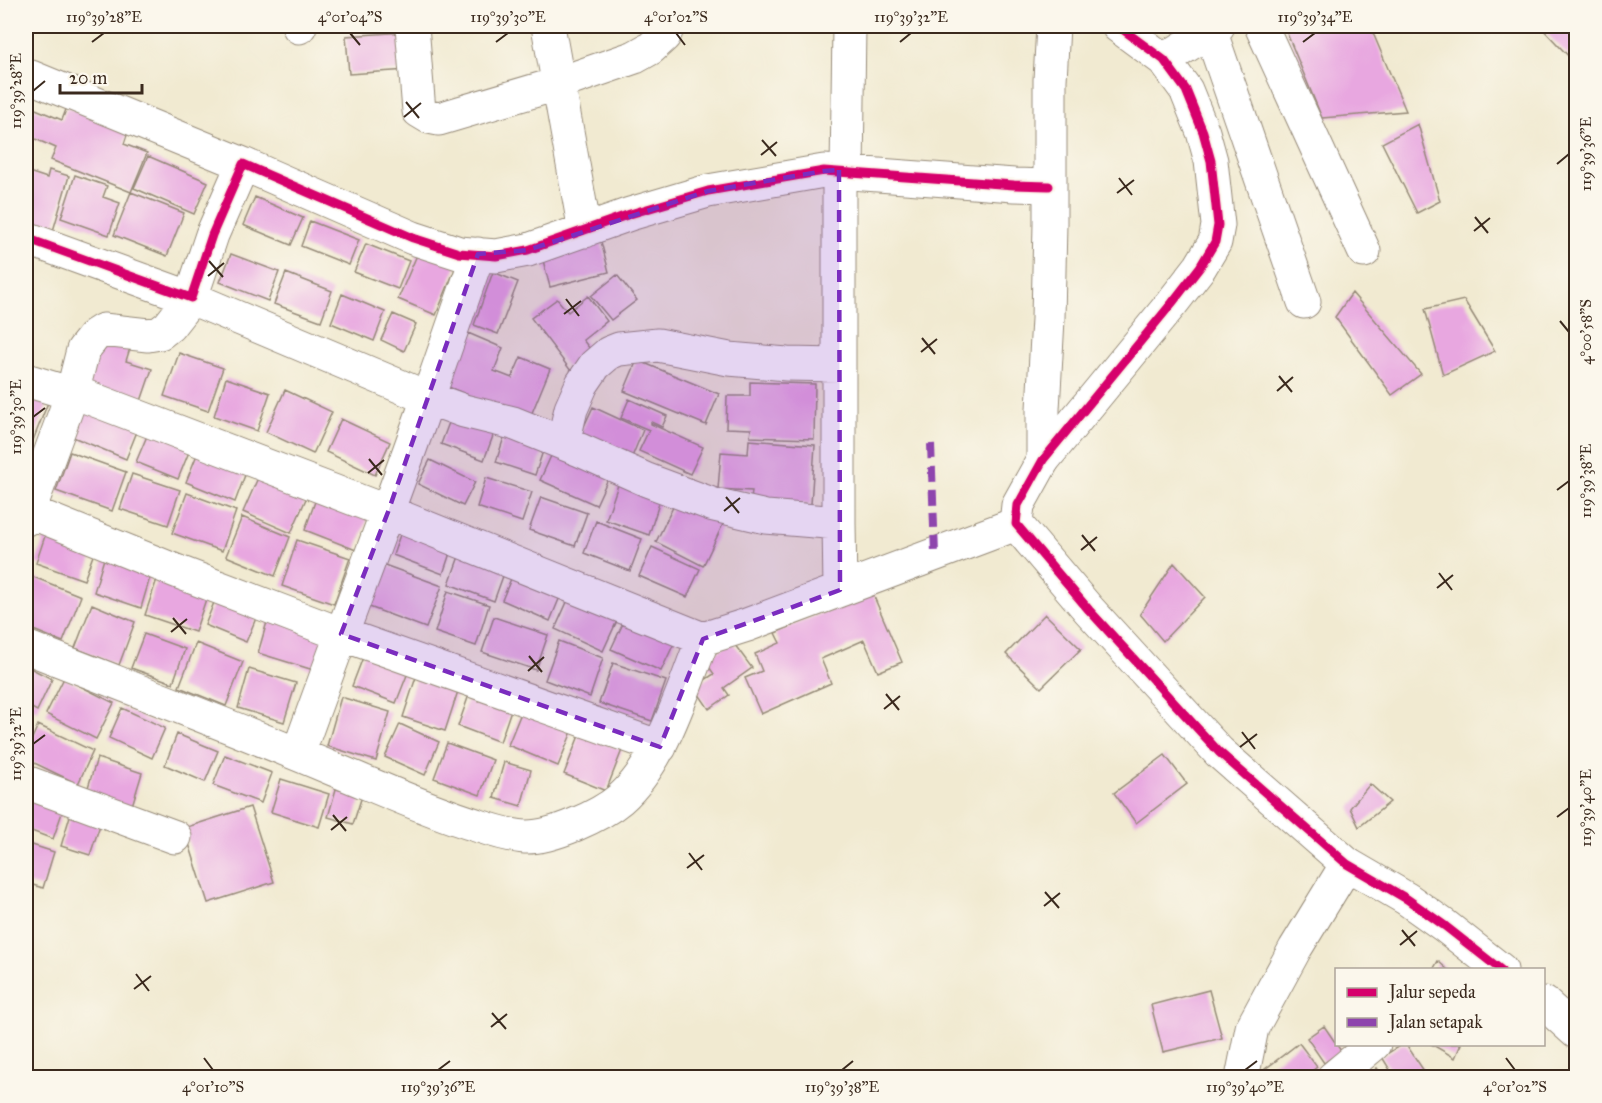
<svg xmlns="http://www.w3.org/2000/svg" width="1602" height="1103" viewBox="0 0 1602 1103" font-family="'IM FELL Great Primer',serif">
  <rect width="100%" height="100%" fill="#fbf7ec"/>
  <filter id="ink" filterUnits="userSpaceOnUse"><feTurbulence type="fractalNoise" baseFrequency=".0167" numOctaves="2"/><feDisplacementMap in="SourceGraphic" scale="12" xChannelSelector="R" yChannelSelector="G"/><feConvolveMatrix kernelMatrix="1 2 1 2 8 2 1 2 1" color-interpolation-filters="sRGB"/></filter>
  <filter id="wash" filterUnits="userSpaceOnUse"><feTurbulence type="fractalNoise" baseFrequency=".008" numOctaves="4" result="noise"/><feDisplacementMap in="SourceGraphic" scale="24" xChannelSelector="R" yChannelSelector="G"/><feGaussianBlur stdDeviation="1.35" result="paint"/><feColorMatrix in="noise" values="0 0 0 0 0 0 0 0 0 0 0 0 0 0 0 0 0 1.4 0 .05"/><feComposite in="paint" operator="in"/></filter>
  <g filter="url(#wash)">
    <rect width="100%" height="100%" fill="#f1ead1"/>
    <g id="blocks">
      <!-- building -->
      <path fill="#e8a7e0" d="M1284 26H1370L1406 111 1322 118Z
        M1540 26H1576V64Z
        M405 32 408 70 349 74 346 36Z
        M26 105 62 120 67 107 128 132 124 144 147 153 131 192 51 160 56 148 26 135Z
        M1418 124 1440 201 1417 213 1382 143Z
        M148 156 208 182 194 214 134 188Z
        M49 170 69 176 53 231 26 223 28 209 26 208V171L47 178Z
        M75 175 107 186 103 197 120 203 109 235 61 218Z
        M131 192 184 213 167 256 114 235Z
        M255 197 303 218 291 245 243 225Z
        M310 221 359 240 349 265 301 246Z
        M599 234 609 272 550 287 540 249Z
        M366 244 409 261 398 289 354 272Z
        M420 248 457 264 436 315 398 299Z
        M231 254 279 272 268 301 220 282Z
        M493 272 518 282 498 334 474 325Z
        M286 273 332 291 321 321 274 304Z
        M617 275 637 300 611 320 591 296Z
        M1352 293 1421 374 1392 395 1335 317Z
        M342 294 385 312 374 341 331 323Z
        M588 296 607 321 583 340 594 354 571 371 531 318 557 299 568 312Z
        M1464 300 1495 351 1443 375 1425 309Z
        M393 314 416 324 404 351 381 340Z
        M468 333 503 348 494 371 512 378 521 357 550 369 529 420 446 386Z
        M101 339 130 348 126 361 152 369 140 404 86 387Z
        M179 353 223 368 208 411 164 396Z
        M637 360 719 394 706 425 624 391Z
        M226 378 270 393 257 431 214 416Z
        M750 382 815 384 814 439 750 437 751 429 726 428 727 396H750Z
        M26 384 51 395 28 453 26 452Z
        M285 390 332 412 313 454 266 432Z
        M629 399 667 416 662 427 651 422V424L703 447 690 474 639 451 649 430 621 418Z
        M86 402 140 424 126 459 73 437Z
        M593 407 643 430 632 457 580 435Z
        M453 412 496 428 484 460 441 444Z
        M341 419 390 442 375 475 326 452Z
        M152 424 193 442 178 479 136 462Z
        M507 428 546 442 535 475 496 462Z
        M749 440 815 445 811 504 751 500 752 491 718 489 721 452 748 454Z
        M556 445 612 470 596 505 540 480Z
        M200 447 248 467 235 502 186 482Z
        M70 452 126 472 112 511 56 491Z
        M430 460 475 482 463 506 418 484Z
        M261 471 309 492 291 533 243 512Z
        M132 474 180 490 168 525 120 509Z
        M486 478 532 492 522 522 477 507Z
        M620 479 662 494 649 535 606 520Z
        M187 493 236 511 222 551 172 533Z
        M317 496 369 515 356 550 305 530Z
        M541 497 587 513 575 546 529 530Z
        M676 501 723 524 703 566 656 542Z
        M242 517 290 537 275 576 226 556Z
        M596 521 642 539 630 571 584 553Z
        M49 524 98 542 84 580 36 563Z
        M403 526 453 544 443 574 393 555Z
        M297 540 350 558 334 604 282 586Z
        M652 547 700 569 687 597 639 576Z
        M462 548 507 565 494 601 449 584Z
        M106 552 153 567 141 608 94 592Z
        M379 563 442 586 426 628 364 605Z
        M1174 563 1205 597 1163 641 1140 614Z
        M516 567 564 587 550 621 502 600Z
        M31 576 81 596 63 642 26 627V590Z
        M157 579 207 596 195 632 145 615Z
        M448 591 489 605 476 646 435 632Z
        M572 591 620 614 603 651 555 629Z
        M872 592 902 662 878 672 864 640 821 659 831 683 761 714 745 678 762 671 755 654 780 643 775 633Z
        M217 595 259 611 246 642 205 625Z
        M92 604 135 622 119 665 75 648Z
        M1045 614 1081 649 1041 688 1006 654Z
        M269 615 331 633 320 672 258 653Z
        M627 615 677 637 661 671 611 649Z
        M494 617 548 635 536 670 482 652Z
        M144 634 185 649 173 683 131 668Z
        M559 641 603 658 590 697 545 680Z
        M732 641 752 668 724 688 729 695 709 709 694 687 714 674 705 661Z
        M196 643 243 662 226 706 179 687Z
        M365 652 409 670 396 703 352 686Z
        M613 663 666 681 652 721 599 703Z
        M26 666 52 679 37 711 26 705Z
        M249 669 296 683 284 722 238 708Z
        M417 674 459 688 445 731 403 717Z
        M64 678 114 703 96 739 46 714Z
        M470 692 512 707 500 742 458 726Z
        M341 697 390 712 376 761 327 746Z
        M122 708 165 728 152 758 109 738Z
        M523 708 573 729 558 766 508 745Z
        M400 724 439 742 425 775 385 757Z
        M38 725 93 751 78 784 26 759V752Z
        M580 733 622 750 606 791 564 774Z
        M177 734 218 751 205 782 165 765Z
        M447 743 493 760 480 795 434 778Z
        M225 755 272 773 261 803 213 785Z
        M1165 755 1187 784 1136 823 1114 793Z
        M97 758 142 773 131 809 86 794Z
        M504 762 531 770 521 806 494 798Z
        M281 779 329 794 319 827 271 812Z
        M1370 784 1390 802 1359 827 1350 808Z
        M336 789 362 796 353 824 328 817Z
        M26 798 63 810 53 839 26 829Z
        M250 807 274 882 208 903 184 828Z
        M70 816 100 825 90 855 61 846Z
        M26 843 54 852 43 888 26 883Z
        M1438 961 1448 970H1433Z
        M1209 990 1222 1038 1163 1052 1151 1005Z
        M1324 1026 1341 1051 1324 1063 1307 1038Z
        M1299 1043 1317 1067 1303 1078H1264L1260 1073Z
        M1402 1044H1406L1426 1074 1419 1078H1395L1382 1057Z
        M1431 1044H1461L1455 1058Z
        M1377 1068 1384 1078H1366Z"/>
    </g>
  </g>
  <g filter="url(#ink)">
    <use href="#blocks" fill-opacity="0" stroke="#968a78" stroke-width="1.5"/>
    <g fill="none" stroke-linecap="round" stroke-linejoin="round">
      <defs>
        <path id="street" d="M412 26 419 111 429 117 439 119 557 84 635 57 651 48 664 36 668 26
          M548 26 585 231
          M1261 26 1364 251
          M299 27 300 26
          M1210 30 1304 302
          M1164 60 1218 26
          M31 77 243 164
          M839 170V523L840 590
          M847 172 849 26
          M26 238 191 298 212 235 243 164 413 238 459 253 496 256 528 250 630 214 708 191 824 171 1014 185 1049 186
          M26 380 72 394 83 350 95 335 103 330 148 335 160 333 169 326 191 298 428 398 478 254
          M563 443 571 409 582 384 595 365 609 353 619 349 658 345 729 359 787 364 839 365
          M1043 460 1172 303 1200 267 1215 242 1218 225 1211 161 1203 132 1186 90 1164 60 1118 26
          M28 511 176 571 341 634 660 747
          M26 519 72 394 87 397 388 512 703 639 747 625 1016 524
          M26 647C128 687 231 726 333 769 380 788 427 810 476 825 491 830 509 836 525 837 551 838 600 816 620 799 663 761 682 691 703 639
          M298 754C340 635 387 517 428 398L464 411 513 423 580 450 647 480 714 505 766 517 839 523
          M26 782 175 837
          M1242 1078 1252 1028 1295 949 1347 864
          M1333 1078 1374 1044"/>
        <path id="secondary" d="M1053 26 1050 80V223L1048 319 1043 409V460L1018 505 1016 524 1089 610 1219 752 1347 864 1407 899 1445 926 1501 970
          M1544 1003 1576 1032"/>
      </defs>
      <!-- street casing -->
      <use href="#street" stroke="#968a78" stroke-width="35"/>
      <!-- secondary casing -->
      <use href="#secondary" stroke="#968a78" stroke-width="35"/>
      <!-- street -->
      <use href="#street" stroke="#fff" stroke-width="33"/>
      <!-- secondary -->
      <use href="#secondary" stroke="#fff" stroke-width="33"/>
      <!-- quiet -->
      <path stroke="#8e44ad" stroke-width="8" stroke-dasharray="15 8" stroke-linecap="butt" d="M931 444 935 554"/>
      <defs>
        <path id="cycleway" d="M1118 26 1164 60 1186 90 1203 132 1211 161 1218 225 1215 242 1200 267 1172 303 1043 460 1018 505 1016 524 1089 610 1219 752 1347 864 1407 899 1445 926 1501 970
          M26 238 191 298 212 235 243 164 413 238 459 253 496 256 528 250 630 214 708 191 824 171 1014 185 1049 186"/>
      </defs>
      <!-- cycleway casing -->
      <use href="#cycleway" stroke="#fbf7ec" stroke-width="13"/>
      <!-- cycleway -->
      <use href="#cycleway" stroke="#d6006c" stroke-width="9"/>
    </g>
  </g>
  <!-- marked area -->
  <path fill="#7b2cbf" fill-opacity="0.2" stroke="#7b2cbf" stroke-width="4.5" stroke-dasharray="12 8" stroke-linejoin="round" d="M839 170 840 590 703 639 660 747 341 634 388 512 478 254 528 250 708 191 824 171Z"/>
  <!-- ticks -->
  <path fill="none" stroke="#3b2a1e" stroke-width="2" d="M350 33 360 45M676 33 685 45M92 42 104 33M496 42 508 33M900 42 911 33M1303 42 1315 33M33 91 45 81M406 102 419 118M404 117 421 103M762 140 776 156M761 155 777 142M1557 164 1569 154M1119 178 1132 195M1117 193 1134 180M1475 217 1488 233M1474 231 1490 218M209 261 223 277M208 276 224 263M566 299 579 316M564 314 581 301M1560 321 1569 332M922 338 935 354M921 352 937 339M1279 376 1292 392M1277 391 1293 377M33 417 45 408M369 459 382 475M368 473 384 460M1557 490 1569 481M726 497 739 513M724 511 740 498M1082 535 1095 551M1081 550 1097 537M1439 573 1452 590M1437 588 1453 575M173 618 186 634M171 632 187 619M529 656 542 672M528 671 544 657M886 694 899 710M884 709 900 696M1242 732 1255 749M33 744 45 735M1240 747 1257 734M333 815 346 831M1557 817 1569 808M331 830 347 817M689 853 702 870M687 868 704 855M1045 892 1059 908M1044 906 1060 893M1402 930 1415 946M1400 945 1417 931M136 974 149 991M134 989 151 976M492 1013 506 1029M491 1027 507 1014M204 1058 213 1070M1506 1058 1515 1070M438 1070 450 1061M842 1070 853 1061M1245 1070 1257 1061"/>
  <!-- margin -->
  <rect width="1602" height="1103" fill="none" stroke="#fbf7ec" stroke-width="66"/>
  <!-- legend -->
  <rect x="1335" y="968" width="210" height="78" fill="#fbf7ec" stroke="#aea59a" stroke-width="1.5"/>
  <rect x="1347" y="988" width="30" height="9" fill="#d6006c" stroke="#aea59a" stroke-width="1.5"/>
  <text x="1389" y="998" font-size="18" fill="#3b2a1e">Jalur sepeda</text>
  <rect x="1347" y="1018" width="30" height="9" fill="#8e44ad" stroke="#aea59a" stroke-width="1.5"/>
  <text x="1389" y="1028" font-size="18" fill="#3b2a1e">Jalan setapak</text>
  <!-- scale -->
  <path d="M60 84v9h82v-9" fill="none" stroke="#3b2a1e" stroke-width="3"/>
  <text x="69" y="84" font-size="18" fill="#3b2a1e" stroke="#fbf7ec" stroke-width="4.5" paint-order="stroke">20 m</text>
  <rect x="33" y="33" width="1536" height="1037" fill="none" stroke="#3b2a1e" stroke-width="2"/>
  <g font-size="15" text-anchor="middle" fill="#3b2a1e">
    <text x="104" y="22">119°39'28"E</text>
    <text x="350" y="22">4°01'04"S</text>
    <text x="508" y="22">119°39'30"E</text>
    <text x="676" y="22">4°01'02"S</text>
    <text x="911" y="22">119°39'32"E</text>
    <text x="1315" y="22">119°39'34"E</text>
    <text transform="translate(16 91) rotate(-90)" y="5">119°39'28"E</text>
    <text transform="translate(1586 154) rotate(-90)" y="5">119°39'36"E</text>
    <text transform="translate(1586 332) rotate(-90)" y="5">4°00'58"S</text>
    <text transform="translate(16 417) rotate(-90)" y="5">119°39'30"E</text>
    <text transform="translate(1586 481) rotate(-90)" y="5">119°39'38"E</text>
    <text transform="translate(16 744) rotate(-90)" y="5">119°39'32"E</text>
    <text transform="translate(1586 808) rotate(-90)" y="5">119°39'40"E</text>
    <text x="213" y="1092">4°01'10"S</text>
    <text x="438" y="1092">119°39'36"E</text>
    <text x="842" y="1092">119°39'38"E</text>
    <text x="1245" y="1092">119°39'40"E</text>
    <text x="1515" y="1092">4°01'02"S</text>
  </g>
</svg>
